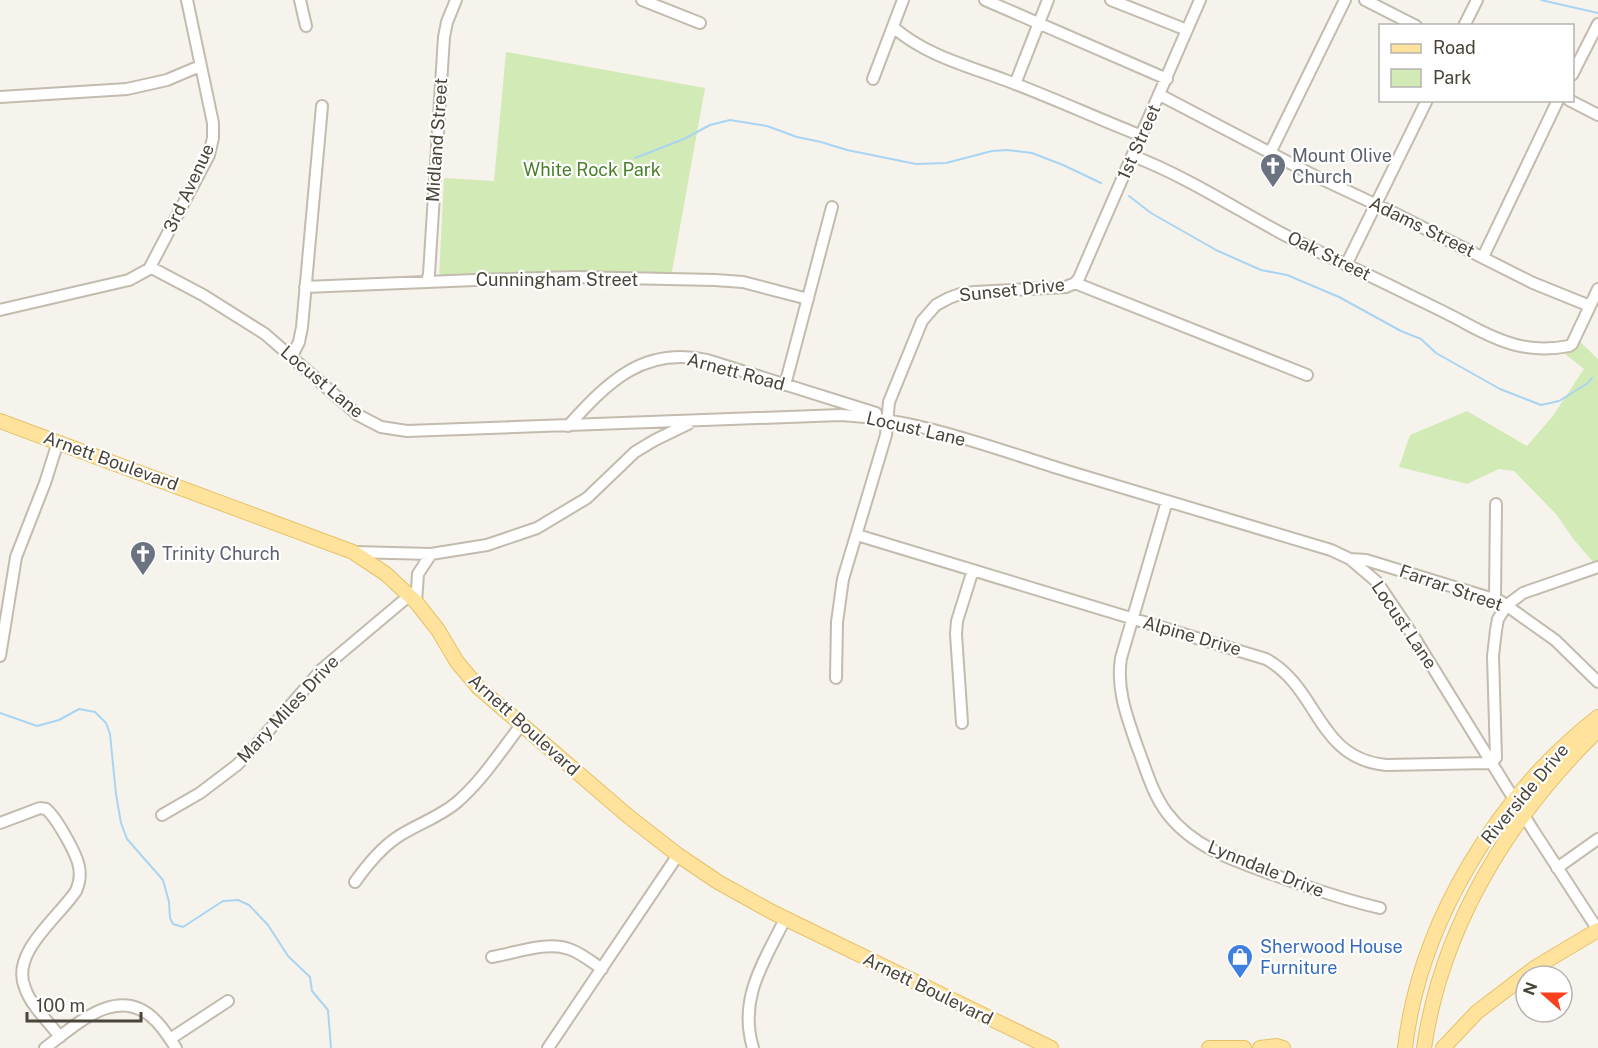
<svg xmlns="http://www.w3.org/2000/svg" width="1598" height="1048" viewBox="0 0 1598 1048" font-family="'Public Sans',sans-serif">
  <rect width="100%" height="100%" fill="#f6f3ec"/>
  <!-- green -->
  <path fill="#d2eab5" d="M506 52 705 88 671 277 439 278 444 178 494 181Z
    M1577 339 1598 359V562L1594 563 1574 540 1556 514 1514 471 1499 469 1467 484 1399 467 1410 435 1467 411 1527 446 1552 417 1584 369 1565 354Z"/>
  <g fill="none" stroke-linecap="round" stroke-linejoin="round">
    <!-- stream -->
    <path stroke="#a9d4f2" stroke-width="2" d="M1541 0 1598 13
      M635 158 684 139 710 125 730 120 767 126 797 137 821 142 847 150 916 164 946 163 992 151 1007 150 1032 153 1063 165 1101 183
      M1129 196 1151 213 1216 250 1261 270 1287 275 1339 297 1401 331 1421 339 1436 353 1500 389 1541 405 1559 401 1588 383 1592 378
      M0 713 37 726 59 720 79 709 95 712 106 723 110 734 116 794 121 823 127 839 163 880 169 902 170 918 173 924 183 927 223 901 238 900 249 905 268 925 288 956 310 977 312 991 328 1010 331 1048"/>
    <defs>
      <path id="minor" d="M300 0 306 26
        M642 0 700 23
        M985 0 1167 79
        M1111 0 1187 30
        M1365 0 1416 26
        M1464 26 1477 0
        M893 27C925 55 965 65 1005 80 1051 97 1096 118 1142 136
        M1572 75 1598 24
        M873 79 903 0
        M1015 84 1048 0
        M1160 95 1309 173 1394 213 1533 283 1590 306
        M0 97 127 89 167 80 200 66
        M1569 100 1598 115
        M1270 153 1345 0
        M1133 156C1185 176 1231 206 1279 232 1319 253 1359 270 1399 290 1421 301 1443 311 1465 323 1500 342 1528 354 1569 346L1572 344 1598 289
        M1483 257 1558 100
        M1346 265 1427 100
        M150 267 203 295 265 334 358 415 381 427 407 431 841 415C919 419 993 448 1067 471 1155 498 1243 524 1331 550L1350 559 1377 582 1414 637 1533 830 1598 930
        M427 281 429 274 444 37 447 22 456 0
        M1075 283 1079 278 1200 0
        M305 287 475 280 574 277 715 280 743 282 808 299
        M0 310 129 280 149 269 209 155 213 138V123L187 0
        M292 356 299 342 302 327 322 106
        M785 385 832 207
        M568 426C608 382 643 346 707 360L876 413
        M1167 501 1121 658C1116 689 1127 717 1137 746 1146 769 1152 793 1167 813 1194 849 1239 862 1280 877 1313 889 1345 900 1380 908
        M857 535 1266 659C1320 689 1316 758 1386 765L1489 763 1496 758 1493 656 1496 630 1498 619 1507 605 1523 593 1598 567
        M354 552 431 554
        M1350 559 1366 560 1500 601 1555 640 1598 682
        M1495 600 1496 504
        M416 602 418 574 431 554 487 545 537 528 587 498 635 452 655 440 688 424
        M0 656 16 557 45 483 58 442
        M836 678 837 622 843 579 886 435 889 402 922 321 936 305 949 298 960 294 975 292 1066 287 1075 283 1307 375
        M962 723 956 634 957 621 973 570
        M162 815 200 793 237 765 257 744 322 669 410 595
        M0 823 40 808 46 809C56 817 77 854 79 867 81 876 79 884 76 891 58 918 10 953 25 988 31 1006 49 1022 60 1037
        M1557 868 1598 839
        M355 882C367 865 379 850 396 838 415 825 438 818 456 803 481 782 501 751 521 725
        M492 957C516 953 546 941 569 949 581 953 592 962 602 969
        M170 1039 228 1001
        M45 1048C76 1025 119 982 156 1021 164 1029 170 1039 176 1048
        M548 1048 678 855
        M753 1048C738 998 764 962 785 919"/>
      <path id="major" d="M0 421 353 552 386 574 416 602 438 630 457 662 479 688 628 816 678 855 718 882 772 912 1051 1048
        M1209 1048H1244
        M1260 1048 1276 1046 1283 1048
        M1405 1048C1420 921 1498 795 1598 717
        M1424 1048C1442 925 1510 816 1598 730
        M1443 1048 1477 1012 1536 967 1598 930"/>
    </defs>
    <!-- minor casing -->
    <use href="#minor" stroke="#c2bbae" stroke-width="14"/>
    <!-- major casing -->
    <use href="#major" stroke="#e6c16a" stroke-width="16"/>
    <!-- minor -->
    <use href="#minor" stroke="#fff" stroke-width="10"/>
    <!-- major -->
    <use href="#major" stroke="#ffe39c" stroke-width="14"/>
  </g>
  <!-- icons -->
  <defs>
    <symbol id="church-pin" viewBox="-11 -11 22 30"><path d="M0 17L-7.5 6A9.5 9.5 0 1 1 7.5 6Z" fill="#6b7280" stroke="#fff"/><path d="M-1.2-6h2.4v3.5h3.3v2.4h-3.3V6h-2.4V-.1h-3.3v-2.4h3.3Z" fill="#fff"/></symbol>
    <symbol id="shop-pin" viewBox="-11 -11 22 30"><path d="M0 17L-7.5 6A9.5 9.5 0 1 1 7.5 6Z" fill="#3f7fe0" stroke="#fff"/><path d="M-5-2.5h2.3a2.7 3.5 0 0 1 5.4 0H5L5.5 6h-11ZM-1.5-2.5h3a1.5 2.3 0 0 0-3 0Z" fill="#fff"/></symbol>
  </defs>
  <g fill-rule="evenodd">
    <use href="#church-pin" x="1258" y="151" width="30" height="40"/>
    <use href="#church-pin" x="128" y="539" width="30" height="40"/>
    <use href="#shop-pin" x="1225" y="942" width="30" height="40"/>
  </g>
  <g text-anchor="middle" stroke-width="4.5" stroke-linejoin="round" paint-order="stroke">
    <!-- street labels -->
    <g font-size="18" fill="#4b4439" stroke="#fff">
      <text transform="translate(437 140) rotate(-86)" y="6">Midland Street</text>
      <text transform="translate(1139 142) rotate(-66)" y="6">1st Street</text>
      <text transform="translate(189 188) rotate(-65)" y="6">3rd Avenue</text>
      <text transform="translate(1422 227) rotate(26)" y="6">Adams Street</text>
      <text transform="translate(1329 256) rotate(26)" y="6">Oak Street</text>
      <text x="557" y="286">Cunningham Street</text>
      <text transform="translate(1012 290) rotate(-6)" y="6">Sunset Drive</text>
      <text transform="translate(736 372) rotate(15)" y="6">Arnett Road</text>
      <text transform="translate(322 382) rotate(40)" y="6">Locust Lane</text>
      <text transform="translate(916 429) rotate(13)" y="6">Locust Lane</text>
      <text transform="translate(111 461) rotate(20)" y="6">Arnett Boulevard</text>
      <text transform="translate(1451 588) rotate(19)" y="6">Farrar Street</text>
      <text transform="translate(1404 625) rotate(56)" y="6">Locust Lane</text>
      <text transform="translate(1192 636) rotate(16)" y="6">Alpine Drive</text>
      <text transform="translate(288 709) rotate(-47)" y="6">Mary Miles Drive</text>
      <text transform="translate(524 725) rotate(42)" y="6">Arnett Boulevard</text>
      <text transform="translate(1525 794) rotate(-50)" y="6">Riverside Drive</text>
      <text transform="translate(1266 869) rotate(22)" y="6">Lynndale Drive</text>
      <text transform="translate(928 989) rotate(26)" y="6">Arnett Boulevard</text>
    </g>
    <!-- worship labels -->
    <g font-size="18" fill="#5b616d" stroke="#fff" text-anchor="start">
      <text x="1292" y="162">Mount Olive<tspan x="1292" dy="21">Church</tspan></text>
      <text x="162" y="560">Trinity Church</text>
    </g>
    <!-- park labels -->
    <g font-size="18" fill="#4a7f2a" stroke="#fff">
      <text x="592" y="176">White Rock Park</text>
    </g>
    <!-- shop labels -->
    <g font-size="18" fill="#366cbe" stroke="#fff" text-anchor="start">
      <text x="1260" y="953">Sherwood House<tspan x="1260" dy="21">Furniture</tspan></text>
    </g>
  </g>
  <!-- legend -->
  <rect x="1379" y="24" width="195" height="78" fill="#ffffff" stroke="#b7b4b0" stroke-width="1.5"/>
  <rect x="1391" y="44" width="30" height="9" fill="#ffe39c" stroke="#b7b4b0" stroke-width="1.5"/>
  <text x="1433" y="54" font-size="18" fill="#4b4439">Road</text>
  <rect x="1391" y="69" width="30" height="18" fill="#d2eab5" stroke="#b7b4b0" stroke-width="1.5"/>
  <text x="1433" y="84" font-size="18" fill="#4b4439">Park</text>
  <!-- north arrow -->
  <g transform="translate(1544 994) rotate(291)"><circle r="28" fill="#ffffff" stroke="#b7b4b0" stroke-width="1.5"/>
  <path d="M0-4.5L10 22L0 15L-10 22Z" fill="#fc3f1d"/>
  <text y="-9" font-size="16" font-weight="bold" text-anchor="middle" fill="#4b4439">N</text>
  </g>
  <!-- scale -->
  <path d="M27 1012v9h114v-9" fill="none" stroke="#4b4439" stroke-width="3"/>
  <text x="36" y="1012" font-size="18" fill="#4b4439" stroke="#ffffff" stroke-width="4.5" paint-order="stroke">100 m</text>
</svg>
